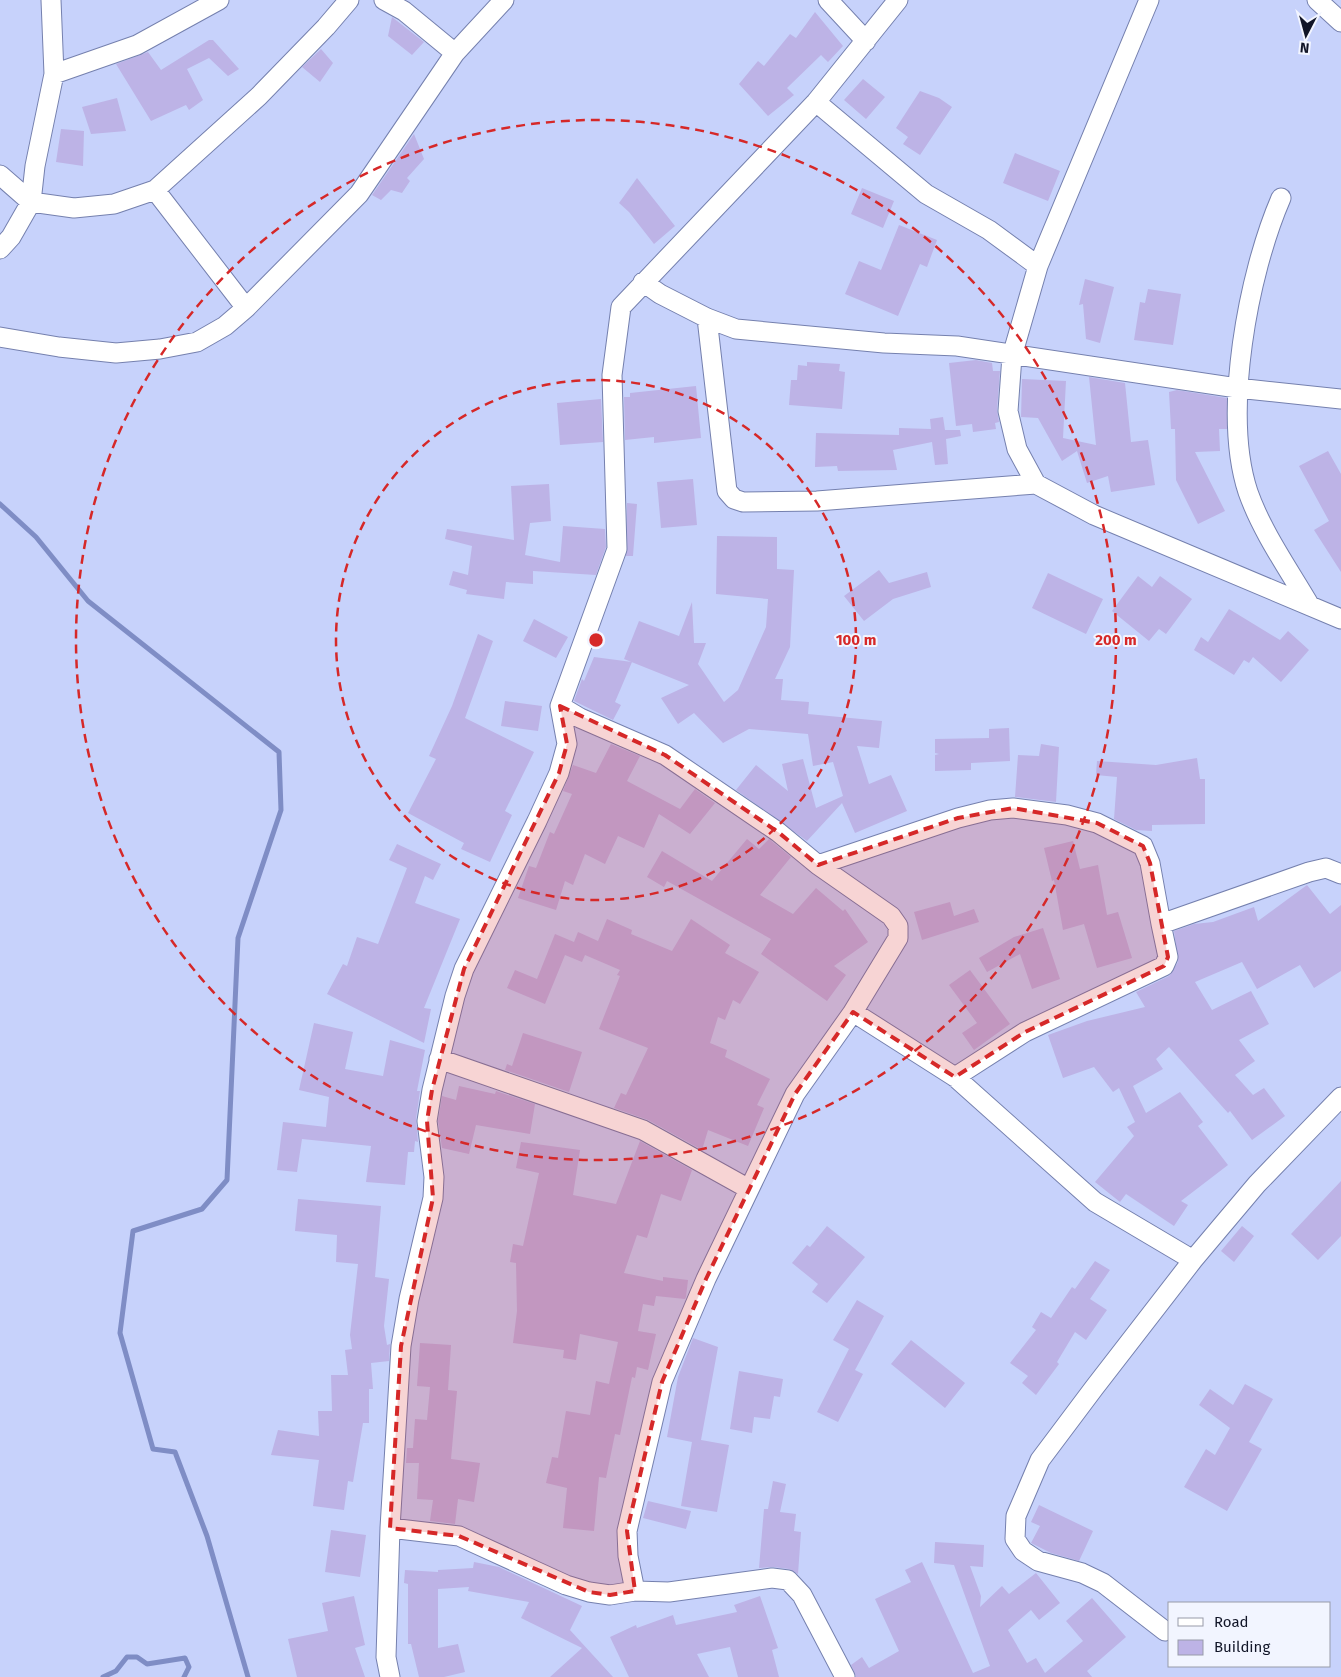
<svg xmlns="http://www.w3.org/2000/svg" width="1341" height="1677" viewBox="0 0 1341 1677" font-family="'Fira Sans',sans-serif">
  <rect width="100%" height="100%" fill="#c7d2fb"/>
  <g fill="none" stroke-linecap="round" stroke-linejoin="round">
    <!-- stream -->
    <path stroke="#7f8dc5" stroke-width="5" d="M0 504 36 537 88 601 279 752 281 810 238 938 227 1180 202 1209 133 1231 120 1333 153 1449 175 1452 207 1536 248 1677
      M103 1677 116 1671 127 1657H137L147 1664 185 1658 189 1667 184 1677"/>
  </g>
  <!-- building -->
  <path fill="#bdb3e6" d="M815 12 843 46 828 62 821 55 787 88 794 95 768 116 739 84 758 61 764 66 790 34 796 38Z
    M392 17 424 42 412 55 388 36Z
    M209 40H213L239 69 228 76 209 58 187 69 203 100 189 110 186 105 151 121 116 64 148 52 161 70Z
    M321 49 333 63 320 82 302 67Z
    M863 79 885 97 866 119 844 100Z
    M920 91 939 98 952 107 920 155 903 144 908 137 896 128Z
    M117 98 126 131 91 134 82 107Z
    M61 129 84 131 83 166 56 162Z
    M414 134 424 159 407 178 410 181 402 193 391 190 381 200 372 195Z
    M1015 153 1060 171 1048 201 1003 183Z
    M637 178 675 226 654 244 629 212 619 203Z
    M862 188 894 201 883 228 851 214Z
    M899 225 937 240 927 267 920 264 898 316 845 294 859 261 881 270Z
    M1085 279 1114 287 1100 343 1086 339 1083 304 1079 305Z
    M1148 289 1181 294 1173 345 1134 340 1140 302 1145 303Z
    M976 360 992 363 993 371H1000L997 410 999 422 995 423 996 429 973 432 972 424 956 426 949 363Z
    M807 362 840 364 839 371 845 372 842 409 789 405 791 380H797L798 365 807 366Z
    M1089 377 1125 383 1131 442 1148 440 1155 485 1111 492 1108 476 1087 483 1077 451 1062 461 1038 418 1021 417 1022 379 1066 381 1063 438 1096 445Z
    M696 386 701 438 654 443V437L625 440 624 397H630V393Z
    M1177 390 1227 398V429H1219L1220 451 1195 452 1225 511 1198 524 1176 480 1175 429H1171L1169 392Z
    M601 399 603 442 560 445 557 403Z
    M943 417 945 430H960L961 436 946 439 948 464 935 465 932 442 893 450 897 470 838 471 837 466 815 467 816 433 899 435V428L931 429 930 419Z
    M1328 451 1341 474V572L1314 530 1329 521 1299 466Z
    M693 479 697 525 661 528 657 482Z
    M549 484 551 521 530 523 525 555 560 562 563 526 605 529 606 547 596 575 533 571V584L506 582 504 599 466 594 467 590 449 585 453 571 468 575 472 546 445 539 447 529 514 540 511 486Z
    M627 503 637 504 633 556H626Z
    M717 536 777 537V569L794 570 790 647 775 679H783L781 700 809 702 808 714 882 721 879 748 857 746 869 784 891 775 907 811 855 833 842 803 807 841 736 790 756 765 788 791 782 764 803 759 816 808 843 796 833 762 813 766 808 734 749 729 723 743 694 713 678 724 661 698 689 685 624 659 639 621 679 636 692 602 694 643H706L698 664 724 702 738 690 766 627 768 599 716 594Z
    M879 570 889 583 927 572 931 587 893 599 864 621 844 596Z
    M1048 573 1103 599 1086 634 1032 608Z
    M1138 576 1152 587 1160 576 1192 599 1166 634 1159 629 1149 641 1112 611Z
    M1229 609 1280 640 1288 631 1309 650 1281 682 1253 657 1249 663 1244 660 1234 675 1194 650 1201 637 1208 642Z
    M534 619 568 637 556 658 523 641Z
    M478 634 493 641 465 718 534 752 505 811 512 815 490 862 461 849 464 843 408 813 436 759 429 756 452 706Z
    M594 657 632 662 615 702 621 705 613 720 574 701 582 679 584 681Z
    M505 701 542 706 538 731 501 726Z
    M1009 728 1010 761 971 763V770L935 771V755L939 754 935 753V739L989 738V729Z
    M611 744 640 756 627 781 680 809 695 789 715 803 690 834 659 814 644 848 618 836 605 864 585 854 573 885 565 881 556 910 518 898 529 866 536 868 550 832 554 834 572 794 563 791 573 765 596 773Z
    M1041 744 1059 747 1056 802 1015 797 1018 755 1039 756Z
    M1197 758 1200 779H1205V824L1152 825V831L1136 830 1114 819 1117 777 1096 775 1097 761 1156 765Z
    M747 839 759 849 769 839 791 857 760 895 793 914 816 888 843 911 845 909 868 942 834 966 846 975 827 1001 761 954 771 939 667 881 664 887 647 877 662 851 712 881Z
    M1073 841 1080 869 1098 865 1107 915 1118 912 1132 958 1097 968 1084 924 1063 930 1054 880 1052 881 1044 848Z
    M397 844 441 864 433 880 425 876 415 903 460 919 424 1008 431 1009 424 1043 327 994 343 964 347 966 357 937 378 944 407 868 389 860Z
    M1307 885 1330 914 1341 905V971L1314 988 1300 965 1257 989 1242 962 1195 982 1212 1010 1251 991 1269 1024 1239 1040 1255 1061 1235 1075 1253 1095 1264 1088 1285 1116 1252 1140 1230 1111 1228 1113 1169 1047 1156 1059 1163 1069 1133 1086 1146 1113 1180 1092 1203 1122 1198 1126 1228 1165 1181 1201 1188 1205 1174 1226 1126 1194 1120 1202 1095 1182 1134 1136 1127 1127 1135 1122 1119 1088 1113 1092 1094 1067 1063 1078 1048 1035 1087 1021 1145 1007 1136 992 1169 976 1178 962 1174 931 1194 924 1213 922 1254 907 1258 921Z
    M950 902 954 916 974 909 979 922 922 940 914 912Z
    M607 919 632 930 631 934 672 951 691 919 730 945 725 953 759 972 740 1004 733 1000 725 1020 718 1017 710 1043 727 1050 725 1057 770 1079 757 1105 764 1108 748 1146 708 1130 702 1150 648 1120 614 1108 621 1093 626 1095 648 1048 599 1029 620 976 617 975 620 970 585 955 582 962 565 955 545 1004 507 988 515 970 537 979 555 934 574 942 578 932 598 941Z
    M1043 928 1060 979 1032 989 1020 954 987 972 979 958 1014 937Z
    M970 970 1010 1024 974 1050 962 1033 977 1023 949 985Z
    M314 1023 353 1032 345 1069 383 1076 390 1040 425 1050 417 1091H420L416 1119 418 1142 415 1141 414 1152H408L405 1185 366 1182 371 1146 302 1139 297 1172 277 1170 283 1122 326 1127 329 1097 299 1090Z
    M523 1033 582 1052 569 1092 505 1070 507 1064 512 1066Z
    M459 1086 495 1094 496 1091 535 1104 530 1134 476 1125 469 1154 442 1148 438 1121 442 1096 456 1100Z
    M640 1141 692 1170 681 1201 661 1194 647 1238 637 1235 624 1273 663 1281V1277L688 1280 686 1297 685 1299 656 1296 654 1306 643 1304 638 1331 656 1334 648 1370 637 1367 635 1378 632 1377 620 1435 615 1434 606 1478 599 1477 594 1531 563 1528 567 1488 546 1483 552 1457 558 1458 566 1411 590 1415 596 1381 609 1384 618 1342 580 1334 576 1360 563 1358 564 1350 513 1343 517 1311 516 1263 510 1262 513 1244 523 1246 539 1173 516 1168 521 1142 580 1150 573 1195 616 1204Z
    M1341 1181V1236L1318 1260 1291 1234Z
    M298 1199 381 1206 375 1277 389 1279 384 1326 387 1345 390 1344 389 1361 371 1363 373 1389H369V1423H363L353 1482 348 1481 344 1510 313 1506 319 1460 271 1455 278 1430 319 1436 318 1411H332L331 1375H348L345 1350 352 1349 350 1335 358 1264 336 1262 337 1235 295 1231Z
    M827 1226 865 1257 827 1303 812 1292 818 1284 792 1263 807 1245 810 1247Z
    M1242 1226 1254 1236 1234 1262 1221 1251Z
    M1095 1261 1110 1270 1090 1299 1107 1310 1086 1340 1075 1332 1057 1362 1059 1364 1036 1395 1022 1383 1028 1376 1010 1363 1036 1330 1032 1327 1041 1312 1051 1318 1072 1287 1075 1289Z
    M857 1300 884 1316 855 1370 863 1374 838 1422 817 1412 849 1349 833 1340Z
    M693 1338 718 1347 701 1440 729 1445 717 1512 681 1506 692 1442 667 1437 678 1377Z
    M911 1340 965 1383 945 1408 891 1364Z
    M420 1343 451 1345 448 1390 457 1391 451 1459 480 1463 474 1502 458 1499 455 1524 430 1521 433 1500 417 1499 419 1463H406L407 1448H413L415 1419 427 1420 430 1387 417 1386Z
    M739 1371 783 1379 780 1397 774 1396 770 1419 754 1417 752 1433 730 1429Z
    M1245 1384 1273 1399 1249 1442 1262 1449 1227 1511 1184 1487 1206 1449 1215 1455 1230 1428 1199 1405 1210 1389 1233 1405Z
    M773 1481 786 1484 780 1512 796 1514 794 1531 801 1532 798 1574 789 1569 773 1567 759 1568 764 1509H768Z
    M648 1501 691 1511 686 1529 643 1518Z
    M1039 1505 1093 1531 1079 1561 1051 1553 1031 1543 1040 1526 1031 1522Z
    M331 1530 366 1535 360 1577 325 1572Z
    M935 1542 984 1545 983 1567 970 1566 981 1596 980 1607 1002 1586 1009 1594 1036 1573 1060 1603 1039 1620 1031 1610 1008 1630 1027 1663 1036 1658 1045 1673 1083 1641 1066 1621 1092 1598 1126 1637 1087 1671 1092 1677H856L851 1665 862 1657 869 1668 899 1651 875 1599 911 1582 905 1570 922 1562 973 1673 990 1666 954 1565 934 1563Z
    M474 1562 499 1567 582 1606 570 1630 613 1677H550L582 1648 521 1618 529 1602 468 1591 469 1587 438 1589V1648L458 1644 465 1672 444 1677H419L411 1644H408V1584L404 1583 405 1570 438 1572V1570L473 1568Z
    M354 1596 365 1645 355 1648 365 1677H297L288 1639 328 1631 322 1603Z
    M760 1596 778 1648 772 1650 779 1677H738L730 1647 697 1654 709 1677H629L610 1637 636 1625 637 1628 673 1615 676 1625 737 1612 734 1605Z"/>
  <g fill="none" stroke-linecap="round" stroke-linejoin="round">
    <defs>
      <path id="minor" d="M384 0 404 11 455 53
        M828 0 866 41
        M1149 0 1038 266 1012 356 1008 411 1017 449 1036 484 1094 515 1341 619
        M1317 0 1341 22
        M54 74 137 45 219 0
        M816 102 926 194 989 230 1038 266
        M0 175 31 202 74 208 114 204 155 190 259 96 326 27 349 0
        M155 190 246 308
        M1281 198C1248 274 1222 413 1248 492 1262 532 1289 570 1310 606
        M0 249 11 237 31 202 35 166 54 74 51 0
        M643 282 660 294 707 318 736 329 884 343 957 346 1237 388 1341 399
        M707 318 727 491 734 499 743 502 817 501 1036 484
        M0 337 59 347 116 353 160 349 197 342 225 326 246 308 359 194 455 53 504 0
        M560 706 580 718 665 755 778 832 818 865 891 916 898 926V938L853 1012 795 1094 706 1279 662 1382 627 1531 628 1556 635 1591 669 1592 772 1578 788 1580 802 1595 845 1677
        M818 865 958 818 990 810 1013 808 1067 815 1097 823 1143 846 1150 863 1161 924
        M853 1012 955 1077 1095 1202 1193 1260
        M439 1059 643 1130 749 1189
        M955 1077 1025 1032 1164 966 1168 957 1161 924 1309 872 1326 868 1341 874
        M390 1528 459 1536 566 1585 589 1592 610 1595 635 1591
        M1165 1631 1103 1583 1082 1573 1038 1561 1023 1551 1015 1539 1016 1516 1040 1460 1094 1388 1193 1260 1257 1184 1341 1097
        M390 1677 386 1657 390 1528 401 1346 409 1299 433 1198 434 1177 427 1121 432 1090 455 996 464 969 537 821 559 773 567 744 560 706 617 549 612 375 621 307 816 102 898 0"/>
    </defs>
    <!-- minor casing -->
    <use href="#minor" stroke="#7580ae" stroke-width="21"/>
    <!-- minor -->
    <use href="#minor" stroke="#fff" stroke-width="19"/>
  </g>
  <!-- marked area -->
  <path fill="#d62828" fill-opacity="0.2" stroke="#d62828" stroke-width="4" stroke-dasharray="10 6" stroke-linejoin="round" d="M560 706 665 755 778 832 818 865 958 818 1013 808 1097 823 1143 846 1150 863 1168 957 1164 966 1025 1032 955 1077 853 1012 795 1094 706 1279 662 1382 627 1531 635 1591 610 1595 589 1592 459 1536 390 1528 401 1346 433 1198 427 1121 432 1090 464 969 559 773 567 744Z"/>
  <!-- distance rings -->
  <g fill="none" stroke="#d62828" stroke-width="2.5" stroke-dasharray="9 6">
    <circle cx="596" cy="640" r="260"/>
    <circle cx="596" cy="640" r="520"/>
  </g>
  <circle cx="596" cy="640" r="8" fill="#d62828" stroke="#f2f5ff" stroke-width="2.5"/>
  <g font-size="15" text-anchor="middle" font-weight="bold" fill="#d62828" stroke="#f2f5ff" stroke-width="4" stroke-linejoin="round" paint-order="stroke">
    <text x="856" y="645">100 m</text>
    <text x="1116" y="645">200 m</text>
  </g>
  <!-- legend -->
  <rect x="1168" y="1602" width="162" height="65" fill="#f2f5ff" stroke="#989ba9"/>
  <rect x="1178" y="1618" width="25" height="8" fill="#ffffff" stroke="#989ba9"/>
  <text x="1214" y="1627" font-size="15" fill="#111527">Road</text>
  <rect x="1178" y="1640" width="25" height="15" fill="#bdb3e6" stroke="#989ba9"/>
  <text x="1214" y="1652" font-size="15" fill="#111527">Building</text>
  <!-- north arrow -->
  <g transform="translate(1306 35) rotate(186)" stroke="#f2f5ff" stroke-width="4" paint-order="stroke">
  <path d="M0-4L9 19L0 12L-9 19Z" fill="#111527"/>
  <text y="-8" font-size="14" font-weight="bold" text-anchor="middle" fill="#111527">N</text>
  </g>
</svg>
